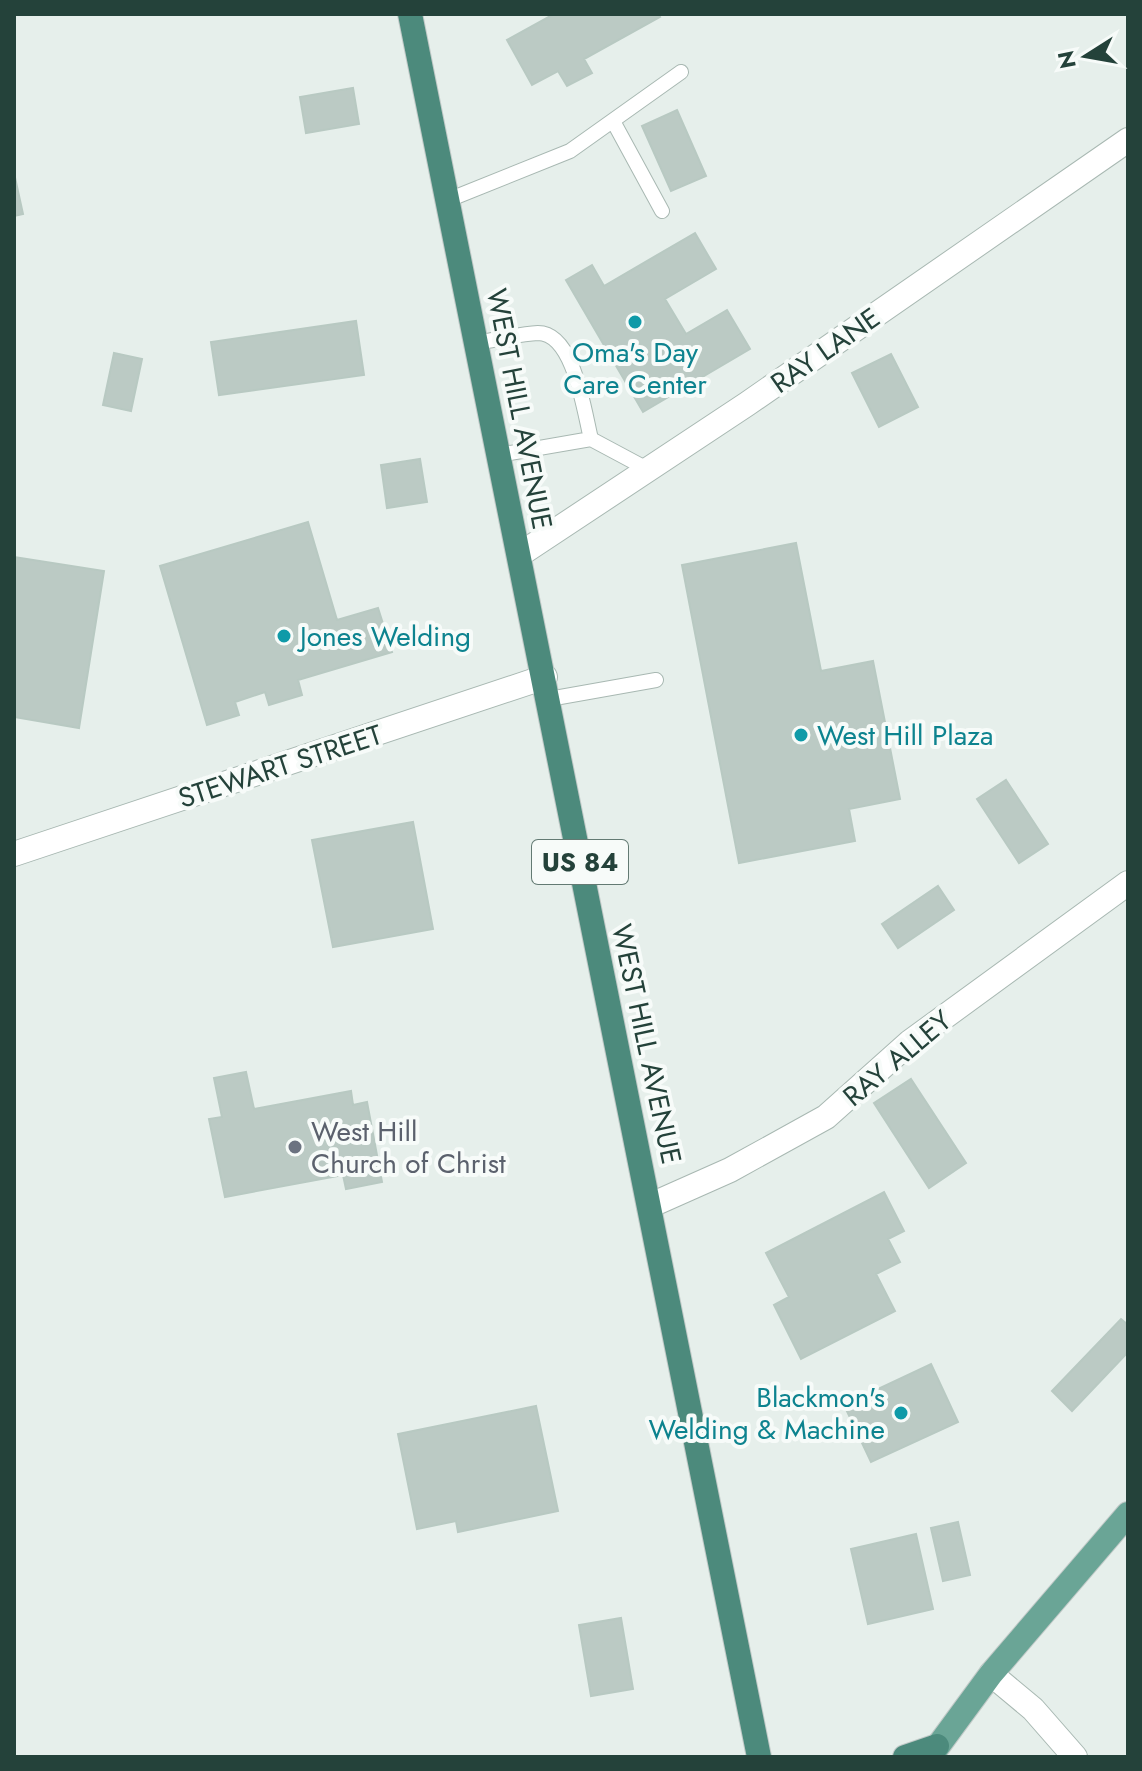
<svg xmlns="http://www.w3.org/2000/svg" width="1142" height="1771" viewBox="0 0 1142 1771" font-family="Jost,sans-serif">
  <rect width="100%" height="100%" fill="#e6efeb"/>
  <!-- building -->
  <path fill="#bbcac4" stroke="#b8c9c2" stroke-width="2" d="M554 14H658L660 17 584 59 592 73 567 86 558 71 532 85 507 40Z
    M353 88 359 124 306 133 300 97Z
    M677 110 706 176 671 191 642 126Z
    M14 173 23 214 14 216Z
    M695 233 716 269 665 299 686 334 727 310 750 349 643 412 566 280 592 265 604 286Z
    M356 321 364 375 219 395 211 342Z
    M114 353 142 359 131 411 103 405Z
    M891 354 918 407 879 427 852 373Z
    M420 459 427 502 387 508 381 465Z
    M308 522 337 620 378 608 392 652 298 680 302 695 269 705 265 692 235 702 239 715 207 725 160 566Z
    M796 543 821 671 873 661 900 799 849 809 855 841 739 863 682 565Z
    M14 557 104 571 79 728 14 717Z
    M1006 780 1048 844 1019 863 977 799Z
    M413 822 433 929 333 947 312 840Z
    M938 886 954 910 898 948 882 924Z
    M246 1072 254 1109 351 1091 353 1105 367 1102 382 1182 346 1189 343 1175 225 1197 209 1119 222 1117 214 1078Z
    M911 1079 966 1163 929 1188 874 1103Z
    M884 1192 904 1231 888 1239 900 1262 876 1274 895 1311 801 1359 774 1305 789 1297 766 1253Z
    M1121 1319 1128 1325V1352L1072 1411 1052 1391Z
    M931 1364 958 1422 871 1462 844 1405Z
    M536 1406 558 1511 458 1532 456 1521 417 1529 398 1434Z
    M958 1522 970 1575 943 1581 931 1528Z
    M916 1534 933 1609 868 1624 851 1549Z
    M621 1618 633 1689 591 1696 579 1625Z"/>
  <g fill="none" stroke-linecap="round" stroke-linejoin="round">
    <defs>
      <path id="service" d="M613 121 662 211
        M448 200 570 151 681 72
        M476 343C496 340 518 334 538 333 574 333 584 411 591 439
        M498 455 591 439 649 470
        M549 699 656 680"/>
      <path id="minor" d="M519 555 747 404 1128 140
        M14 854 545 677
        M649 1206 730 1170 826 1117 910 1042 1128 883
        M991 1674 1033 1709 1075 1757"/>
      <path id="primary" d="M930 1757 991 1674 1128 1514"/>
      <path id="trunk" d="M410 14 759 1757
        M905 1757 937 1746"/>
    </defs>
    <!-- service casing -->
    <use href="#service" stroke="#a8b8b2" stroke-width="16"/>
    <!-- minor casing -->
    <use href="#minor" stroke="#a8b8b2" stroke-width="26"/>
    <!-- primary casing -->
    <use href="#primary" stroke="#c2cac8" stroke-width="26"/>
    <!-- trunk casing -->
    <use href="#trunk" stroke="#c2cac8" stroke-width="26"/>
    <!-- service -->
    <use href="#service" stroke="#fff" stroke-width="14"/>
    <!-- minor -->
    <use href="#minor" stroke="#fff" stroke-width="24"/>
    <!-- primary -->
    <use href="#primary" stroke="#6aa596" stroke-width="24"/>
    <!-- trunk -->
    <use href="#trunk" stroke="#4c8a7c" stroke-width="24"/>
  </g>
  <!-- markers -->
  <g fill="#0f9aa8" stroke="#f7fbf9" stroke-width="3">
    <circle cx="635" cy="322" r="8"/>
    <circle cx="284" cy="636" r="8"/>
    <circle cx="801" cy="735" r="8"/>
    <circle cx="901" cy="1413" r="8"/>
  </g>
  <circle fill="#6b7280" stroke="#f7fbf9" stroke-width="3" cx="295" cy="1147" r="8"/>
  <g text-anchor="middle" stroke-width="8" stroke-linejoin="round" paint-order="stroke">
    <!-- shield labels -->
    <rect fill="#f7fbf9" stroke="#637a73" stroke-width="2" x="532" y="840" width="96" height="44" rx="6"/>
    <g font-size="26" font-weight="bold" fill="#24423a">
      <text x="580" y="871">US 84</text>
    </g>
    <!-- street labels -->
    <g font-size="28" fill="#24423a" stroke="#f7fbf9">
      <text transform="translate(825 350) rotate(-35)" y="10">RAY LANE</text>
      <text transform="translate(520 409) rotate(79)" y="10">WEST HILL AVENUE</text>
      <text transform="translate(280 766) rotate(-18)" y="10">STEWART STREET</text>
      <text transform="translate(647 1044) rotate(78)" y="10">WEST HILL AVENUE</text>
      <text transform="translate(897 1058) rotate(-40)" y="10">RAY ALLEY</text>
    </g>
    <!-- culture labels -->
    <g font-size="28" fill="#0d838f" stroke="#f7fbf9" text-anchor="start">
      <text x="635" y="362" text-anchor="middle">Oma's Day<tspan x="635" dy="32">Care Center</tspan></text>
      <text x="300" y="646">Jones Welding</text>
      <text x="817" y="745">West Hill Plaza</text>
      <text x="885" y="1407" text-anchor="end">Blackmon's<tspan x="885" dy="32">Welding &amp; Machine</tspan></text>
    </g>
    <!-- worship labels -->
    <g font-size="28" fill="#5b616d" stroke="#f7fbf9" text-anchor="start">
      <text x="311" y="1141">West Hill<tspan x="311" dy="32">Church of Christ</tspan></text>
    </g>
  </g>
  <!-- border -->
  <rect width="1142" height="1771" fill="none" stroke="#24423a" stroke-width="32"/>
  <!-- north arrow -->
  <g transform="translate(1086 56) rotate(259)" stroke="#f7fbf9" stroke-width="6" paint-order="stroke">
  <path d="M0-6L14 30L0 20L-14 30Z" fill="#24423a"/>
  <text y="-12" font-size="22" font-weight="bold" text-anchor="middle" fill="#24423a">N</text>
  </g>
</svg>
